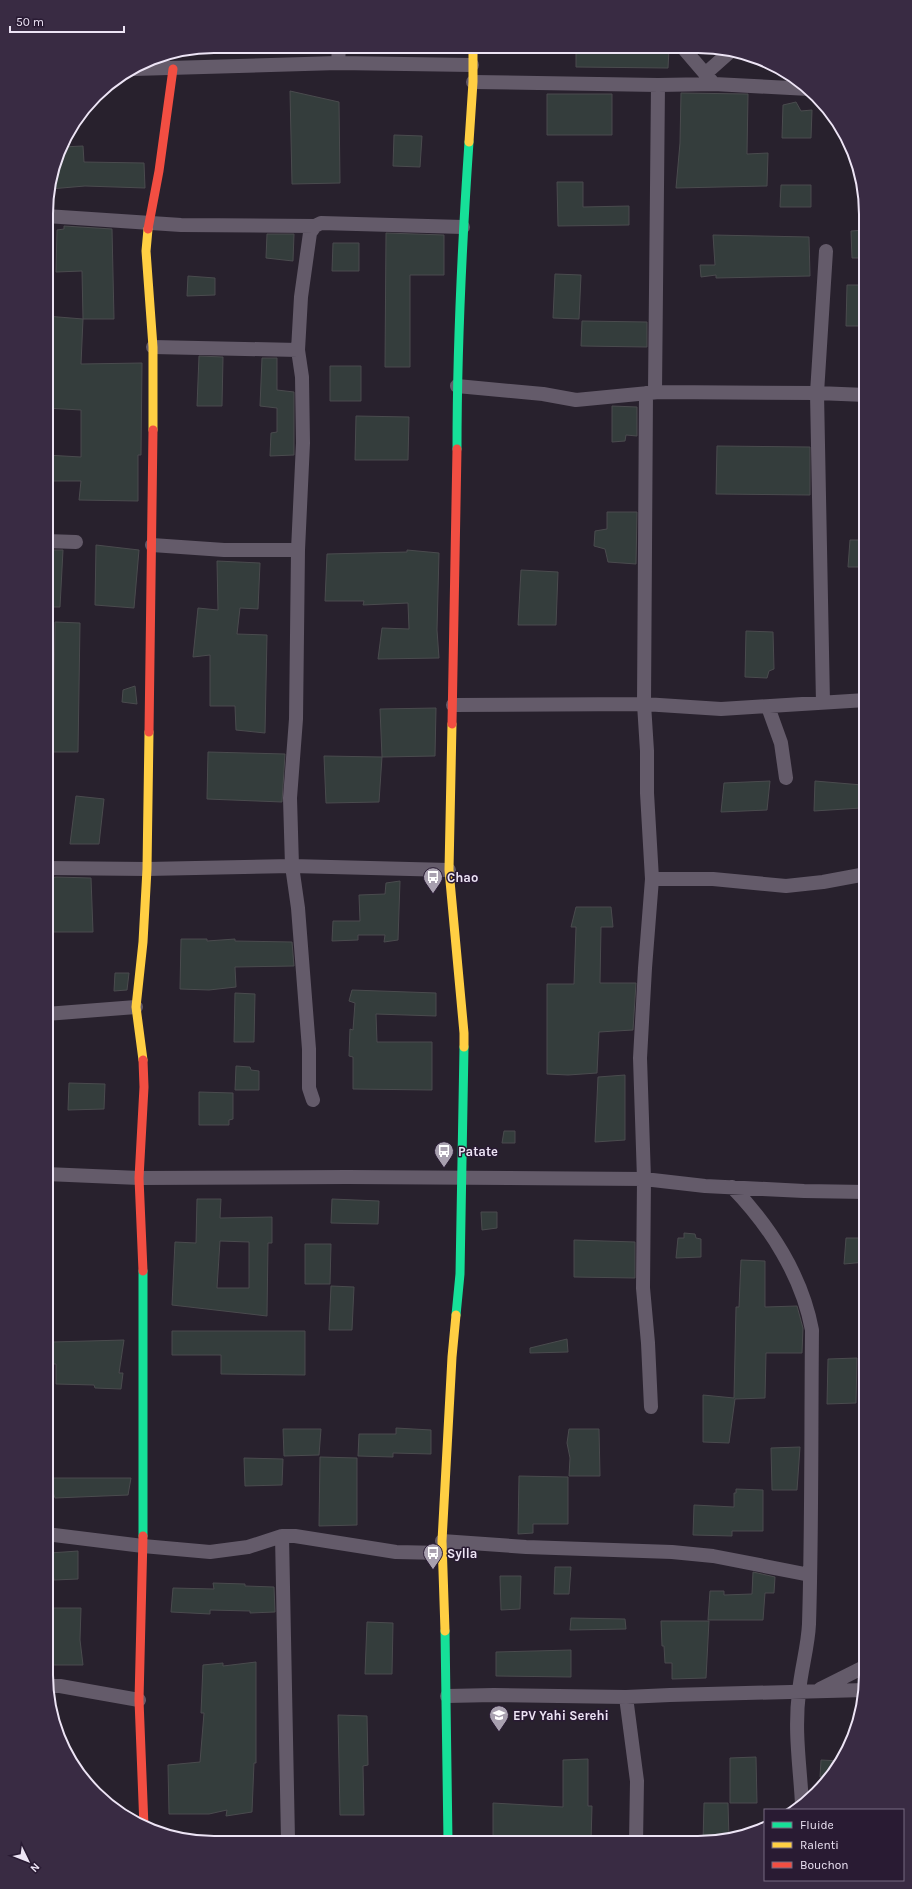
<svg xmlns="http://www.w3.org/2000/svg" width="912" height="1889" viewBox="0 0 912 1889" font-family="Karla,sans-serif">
  <rect width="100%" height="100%" fill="#28212d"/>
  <!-- building -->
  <path fill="#343d3c" stroke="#4a4b4e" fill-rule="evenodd" d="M576 48 669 49 668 68 576 67Z
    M290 91 339 102 340 183 292 184Z
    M681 93 748 94 747 154 768 153 767 186 676 188 680 143Z
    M547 94H612V135H547Z
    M796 102 801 111 812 110 811 138H782L783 105Z
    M394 135 422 136 420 167 393 166Z
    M83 146 84 162 144 163 145 188 85 186 50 189 62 147Z
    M557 182H583V207L629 206V225L558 226Z
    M781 185H811V207H780Z
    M64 226 112 229 114 319H83L82 271 56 272 57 230 64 229Z
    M866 230V258H852L851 231Z
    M386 233 444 235V275H410V367H385Z
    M267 234H294L293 261 266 258Z
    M713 235 809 237 810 276 716 278V275L701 277 700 265H715Z
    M333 243H359V271H332Z
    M555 274 581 275 579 319 553 318Z
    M188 276 215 278V295L187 296Z
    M847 285H866V326H846Z
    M46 316 83 319 81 364 142 363 141 455H138V501L79 500 81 481H47L46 455 81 457V410L46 408Z
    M582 321 647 322V347L581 346Z
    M199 356 223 357 222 406H197Z
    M262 358H277V390L294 392V455L270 456 271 433 277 432V408L260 406Z
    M330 366H361V401H330Z
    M612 406 637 407V436L626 435 625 441 612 442Z
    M356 416 409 417 408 460H355Z
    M717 446 810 447V495L716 494Z
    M607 512H637L636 564 608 562 605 549 594 546 595 531 607 529Z
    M850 540H866V567H848Z
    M96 545 139 550 134 608 95 605Z
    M46 550H63L60 607H46Z
    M407 550 439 553 437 630 439 658 378 659 382 628 409 629 408 603 363 605 364 601H325L327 554 407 552Z
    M217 561 260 563 258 609 240 608 237 634 267 635 265 733 236 730 235 706H210V655L193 657 198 608 218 610Z
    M521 570 558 572 556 625H518Z
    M55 622 80 623 78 752H53Z
    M746 631 773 632 774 669 769 671 767 678 745 677Z
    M135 686 137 704 122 702 123 690Z
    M436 708 435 756 382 757 380 709Z
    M208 752 285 754 282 802 207 799Z
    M324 756 382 757 379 802 326 803Z
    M770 781 767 810 721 812 724 783Z
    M815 781 862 785 861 808 814 811Z
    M76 796 104 799 99 844H70Z
    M56 877 91 878 93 932H46V879Z
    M400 881 398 940 384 942 385 935H358V940L332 941 333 921H360L359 895 385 894 386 883Z
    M576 907H611L613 927H601L600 983H636L633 1030 599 1032 597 1073 568 1075 547 1074V984H574L576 927H571Z
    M181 939H207V941L235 939V941L292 942 294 966 235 967 236 987 209 990 180 989Z
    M115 973H129L127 990 114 991Z
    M352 990 436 993V1016L376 1014 377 1042H432V1090L353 1089V1057L349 1056 350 1029 353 1030 355 1003 349 1001Z
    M235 993 255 994 254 1042H234Z
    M236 1066 250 1067 251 1070 259 1071V1090H235Z
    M625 1075V1140L595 1142 598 1077Z
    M69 1083 105 1084 104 1109 68 1110Z
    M199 1092 233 1093V1119L229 1120V1125H199Z
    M504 1131H515V1143H502Z
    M197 1199H221L220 1218 272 1217V1243H268L267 1316 172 1305 175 1242 196 1243ZM220 1241 249 1242V1288H217Z
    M332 1199 379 1201 378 1224 331 1223Z
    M481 1212H497V1228L482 1230Z
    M684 1233 695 1234 696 1238 701 1239V1257L676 1258 678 1238H684Z
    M846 1238H866V1262L844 1264Z
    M574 1240 635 1242V1278L574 1277Z
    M305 1244H331L330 1284H305Z
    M741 1260 765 1261V1307L797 1306 803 1328 802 1353H766L765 1398 735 1399 729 1443 703 1442V1395L734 1398 736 1307H739Z
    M331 1286 354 1287 352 1330H329Z
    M172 1331H305V1375L221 1374V1355H172Z
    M567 1339 568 1352 530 1353V1348Z
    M124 1340 119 1373H123L121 1389 95 1388 94 1385 56 1384V1364H52V1342Z
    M857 1358 856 1403 827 1404 828 1359Z
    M396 1428 431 1430V1454L393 1453V1457L358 1456 359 1434H396Z
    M283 1429H321L319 1455 284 1456Z
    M569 1429H599L600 1476H569L570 1458 567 1443Z
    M800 1447 797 1490H772L771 1448Z
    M320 1457 357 1458V1525L319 1526Z
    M244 1458 283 1459 282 1485 245 1486Z
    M519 1476 568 1477V1524H533V1533L518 1534Z
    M48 1478H131L128 1495 55 1498Z
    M736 1489 763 1490V1531H732V1536L693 1535 694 1505 734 1507V1493H736Z
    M78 1551V1579L54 1580 50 1553Z
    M555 1567H571L569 1594H554Z
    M753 1572 775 1577 774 1593H765L763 1620H708L710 1591H724V1595L752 1594Z
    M500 1576H521L520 1609 501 1610Z
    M213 1583 245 1584V1586L274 1587 275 1612 250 1613V1611L210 1610V1614L171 1612 173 1588 214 1589Z
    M46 1608H81L80 1640 83 1665H46Z
    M571 1618 625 1619 626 1629 570 1630Z
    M661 1621H709L706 1678 672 1679V1663H665L664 1646H662Z
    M367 1622 393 1623 392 1674H365Z
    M571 1650V1677L496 1676V1652Z
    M256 1662V1763H254L252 1812 226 1816 227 1810 209 1814H169L168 1765 200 1762 204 1713H201L203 1665 223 1663V1666Z
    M338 1715 367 1716 368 1765 363 1766 364 1815H340Z
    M756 1757 757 1803H730V1758Z
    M588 1759V1806H592L591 1842H493V1803L563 1807V1760Z
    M821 1760 840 1761 830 1778 820 1777Z
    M704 1803H728L729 1839 703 1842Z"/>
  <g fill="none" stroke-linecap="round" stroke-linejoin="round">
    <!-- street -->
    <path stroke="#645b6a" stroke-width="14" d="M684 49 714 84
      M338 63 339 47
      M134 69 338 63 472 65
      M705 74 732 50
      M473 82 658 85 714 84 809 89
      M46 216 181 225 315 226
      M153 347 298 350
      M457 386 543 394 576 400 659 392 817 393 866 395
      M655 392 658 85
      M646 393 644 704 647 751V793L652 879 645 968 640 1058 644 1179 643 1288 648 1343 651 1407
      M46 541 76 542
      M152 545 224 550H298
      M823 703 817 393 826 251
      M453 705 644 704 721 709 866 700
      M768 707 781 743 786 778
      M46 868 147 869 292 866 449 870
      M652 879H713L786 886 823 882 866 874
      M46 1014 136 1007
      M313 1100 309 1088V1049L298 908 292 866 290 798 296 719 298 550 303 443 302 377 298 350 301 297 310 233 315 226 321 223 463 227
      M46 1174 139 1178 347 1177 644 1179 705 1186 804 1191 866 1192
      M732 1187C770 1226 802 1276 812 1330 811 1428 812 1526 809 1624 808 1647 801 1669 799 1692 794 1731 800 1766 802 1804
      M46 1534 143 1546 210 1552 248 1547 282 1536H295L396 1552 442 1553
      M282 1536 288 1840
      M442 1541 526 1547 672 1552 713 1556 810 1575
      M48 1686H60L139 1700
      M820 1689 866 1666
      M447 1696 494 1695 626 1697 670 1695 865 1690
      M626 1697 637 1781 636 1843"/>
    <!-- fast -->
    <path stroke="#16e098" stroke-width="9" d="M457 449C457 347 462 244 469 142
      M143 1271V1536
      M456 1315 460 1274 464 1047
      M445 1631 448 1841"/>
    <!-- slow -->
    <path stroke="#ffcf43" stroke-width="9" d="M469 142 473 82V48
      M148 229 146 251 153 347V430
      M452 724 449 870 464 1033V1047
      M143 1060 136 1007 143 942 147 869 149 732
      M445 1631 442 1541 452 1357 456 1315"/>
    <!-- jam -->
    <path stroke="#f24e42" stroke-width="9" d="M148 229 159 171 173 69
      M452 724 457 449
      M149 732 153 430
      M143 1271 139 1178 144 1087 143 1060
      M143 1536 139 1700 144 1827"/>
  </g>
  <!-- icons -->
  <defs>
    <symbol id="bus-pin" viewBox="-11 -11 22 30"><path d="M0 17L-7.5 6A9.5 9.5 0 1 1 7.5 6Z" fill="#a8a0af" stroke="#291b33"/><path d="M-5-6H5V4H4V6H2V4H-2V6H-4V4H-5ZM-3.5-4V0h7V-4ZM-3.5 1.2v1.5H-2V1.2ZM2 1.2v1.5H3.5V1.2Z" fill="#fff"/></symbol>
    <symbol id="school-pin" viewBox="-11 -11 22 30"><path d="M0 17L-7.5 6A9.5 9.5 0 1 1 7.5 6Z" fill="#a8a0af" stroke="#291b33"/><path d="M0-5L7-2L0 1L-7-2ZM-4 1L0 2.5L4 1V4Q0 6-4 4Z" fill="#fff"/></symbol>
  </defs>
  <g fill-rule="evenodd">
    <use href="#bus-pin" x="422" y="866" width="22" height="30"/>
    <use href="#bus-pin" x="433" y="1140" width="22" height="30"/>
    <use href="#bus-pin" x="422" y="1542" width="22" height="30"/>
    <use href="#school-pin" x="488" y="1704" width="22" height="30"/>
  </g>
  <g text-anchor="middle" stroke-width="3" stroke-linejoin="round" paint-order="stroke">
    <!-- poi labels -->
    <g font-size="13" font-weight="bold" fill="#ede4f5" stroke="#291b33" text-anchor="start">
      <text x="447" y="882">Chao</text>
      <text x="458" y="1156">Patate</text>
      <text x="447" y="1558">Sylla</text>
      <text x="513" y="1720">EPV Yahi Serehi</text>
    </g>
  </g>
  <!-- crop -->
  <path d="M0 0H912V1889H0ZM214 53H698A161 161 0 0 1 859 214V1675A161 161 0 0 1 698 1836H214A161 161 0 0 1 53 1675V214A161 161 0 0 1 214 53Z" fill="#392b43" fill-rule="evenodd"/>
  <path fill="none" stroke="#ede4f5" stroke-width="2" d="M214 53H698A161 161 0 0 1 859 214V1675A161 161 0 0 1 698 1836H214A161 161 0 0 1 53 1675V214A161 161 0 0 1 214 53Z"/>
  <!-- legend -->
  <rect x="764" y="1809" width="140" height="72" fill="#291b33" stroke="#776b81"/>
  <rect x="772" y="1822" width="20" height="6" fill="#16e098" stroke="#776b81"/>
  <text x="800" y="1829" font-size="12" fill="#ede4f5">Fluide</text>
  <rect x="772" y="1842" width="20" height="6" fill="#ffcf43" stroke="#776b81"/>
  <text x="800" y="1849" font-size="12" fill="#ede4f5">Ralenti</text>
  <rect x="772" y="1862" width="20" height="6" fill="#f24e42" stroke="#776b81"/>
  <text x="800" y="1869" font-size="12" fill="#ede4f5">Bouchon</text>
  <!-- north arrow -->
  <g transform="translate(28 1861) rotate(133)" stroke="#291b33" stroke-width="3" paint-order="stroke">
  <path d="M0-3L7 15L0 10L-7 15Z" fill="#ede4f5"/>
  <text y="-6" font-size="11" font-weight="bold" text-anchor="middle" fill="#ede4f5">N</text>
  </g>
  <!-- scale -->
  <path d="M10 26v6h114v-6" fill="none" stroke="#ede4f5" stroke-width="2"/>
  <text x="16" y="26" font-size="12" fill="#ede4f5" stroke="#291b33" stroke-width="3" paint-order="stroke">50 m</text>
</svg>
